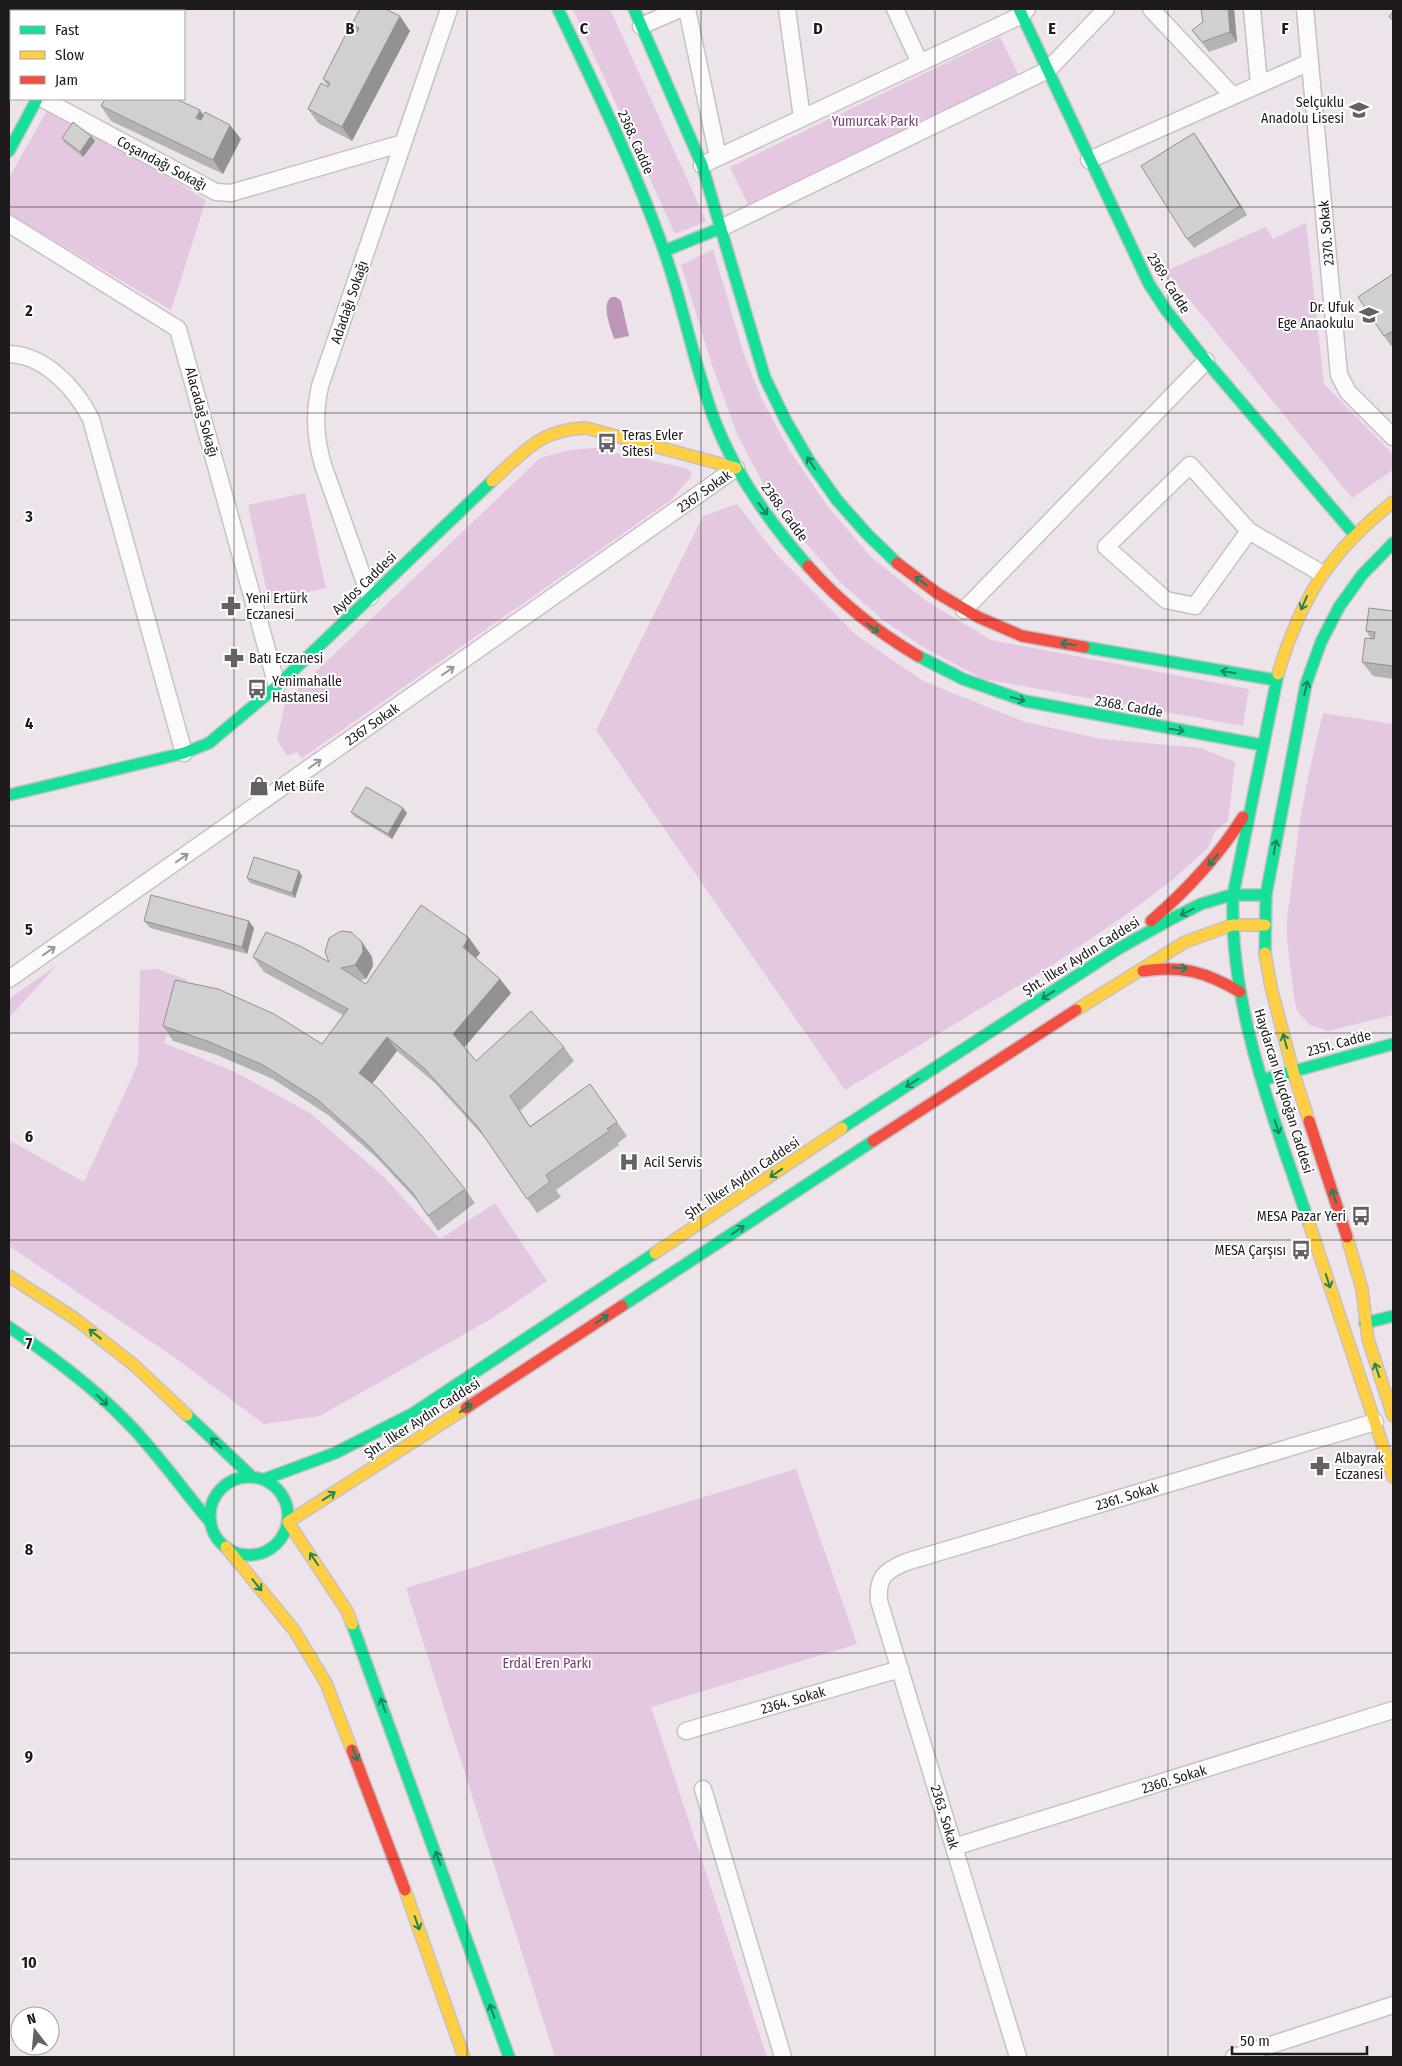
<svg xmlns="http://www.w3.org/2000/svg" width="1402" height="2066" viewBox="0 0 1402 2066" font-family="'Fira Sans Condensed',sans-serif">
  <rect width="100%" height="100%" fill="#ece4ea"/>
  <!-- green -->
  <path fill="#e4c7e0" d="M573 9H610L706 221 675 234Z
    M1000 37 1019 76 749 206 730 167Z
    M48 109 75 121 206 200 171 310 9 214V178Z
    M1306 223 1324 384 1393 454V470L1352 498 1166 271 1266 227 1273 239Z
    M713 249 744 355 761 397 788 448 828 507 872 558 926 601 991 640 1249 689 1243 726 983 679 923 647 883 620 840 582 804 541 767 491 737 434 713 368 681 265Z
    M595 448 686 468 691 472V477L671 500 302 758 297 752 287 756 277 740 286 700 540 458 569 450Z
    M305 493 326 588 269 601 248 505Z
    M737 504 775 553 855 634 923 681 1025 722 1102 739 1201 748 1235 762 1228 821 1215 831 1208 848 1171 881 1134 909 1051 966 845 1090 596 730 703 516Z
    M1323 713 1393 724V1015L1328 1031 1310 1025 1297 1011 1294 997 1287 939V919L1300 821 1308 777Z
    M57 965 9 1018V999Z
    M158 969 187 980 164 1043 235 1072 310 1113 385 1178 440 1239 495 1203 547 1281 491 1319 320 1416 264 1424 174 1357 9 1246V1140L84 1182 138 1064 140 970Z
    M796 1469 857 1644 651 1707 767 2057H555L406 1588Z"/>
  <!-- water -->
  <path fill="#be96b8" d="M612 297H616L621 301 629 336 614 339C611 328 600 303 612 297Z"/>
  <g fill="none" stroke-linecap="round" stroke-linejoin="round">
    <defs>
      <path id="street" d="M687 9 718 157
        M787 9 802 118
        M895 9 920 63
        M1151 9 1233 96
        M1252 9 1259 84
        M1305 9 1339 375 1348 392 1393 437
        M641 26 680 9
        M43 99 216 192 231 193 403 143
        M1089 160 1310 62
        M702 165 1022 15 1027 9
        M9 224 178 329 277 686
        M721 228 1048 70 1106 9
        M9 354C45 355 76 389 91 419L184 753
        M1249 531 1190 465 1106 547 1166 600 1195 606 1249 531 1321 573
        M370 597 323 465C315 437 314 414 320 386L449 9
        M964 610 1206 361
        M9 979 736 468
        M686 1731 900 1669
        M703 1789 783 2057
        M954 1847 1393 1710
        M1018 2057 879 1601C877 1577 885 1571 906 1562L1375 1422
        M1234 2057 1393 2005"/>
      <path id="fast" d="M558 9C595 87 633 164 662 245 683 302 693 362 714 419 735 474 769 522 808 566
        M634 9 702 165 765 378 786 421 810 462 837 500 867 534 897 563
        M1019 9 1149 284 1166 310 1206 361 1354 534
        M84 11 85 9
        M9 151 37 99
        M664 251 721 228
        M1084 647 1276 680
        M918 656 963 679 1025 701 1262 745
        M1278 674 1233 895C1229 1008 1274 1117 1309 1223
        M9 795 184 753 209 743 277 686 492 481
        M1265 953 1266 895 1306 684 1321 642 1339 607 1362 575 1393 543
        M1262 1080 1393 1044
        M842 1128 1118 949 1173 918 1201 904 1231 895H1266
        M622 1306 873 1141
        M1365 1323 1393 1316
        M9 1327C51 1356 92 1386 128 1423 158 1454 183 1490 211 1523
        M187 1415 251 1476
        M210 1516a39 39 0 1 1 78 0a39 39 0 1 1-78 0Z
        M265 1479 335 1453 412 1414 655 1253
        M352 1624 509 2057"/>
      <path id="slow" d="M492 481C523 452 541 429 586 428L736 468
        M1278 674C1301 597 1330 552 1393 502
        M1265 953 1271 987 1293 1071 1309 1121
        M1076 1010 1185 942 1232 925H1265
        M1309 1223 1393 1477
        M1347 1237 1362 1289 1368 1339 1393 1416
        M655 1253 842 1128
        M9 1276 74 1318 134 1365 187 1415
        M226 1547 294 1630 326 1683 352 1750
        M352 1624 347 1611 288 1522 466 1408
        M405 1890 464 2057"/>
      <path id="jam" d="M897 563 937 593 978 617 1022 636 1084 647
        M808 566C840 602 877 632 918 656
        M1151 921C1187 890 1218 857 1243 817
        M1143 971C1182 965 1206 972 1240 992
        M1309 1121 1347 1237
        M873 1141 1076 1010
        M466 1408 622 1306
        M352 1750 405 1890"/>
    </defs>
    <!-- street casing -->
    <use href="#street" stroke="#c7c1c6" stroke-width="19"/>
    <!-- fast casing -->
    <use href="#fast" stroke="#c7c1c6" stroke-width="14"/>
    <!-- slow casing -->
    <use href="#slow" stroke="#c7c1c6" stroke-width="14"/>
    <!-- jam casing -->
    <use href="#jam" stroke="#c7c1c6" stroke-width="14"/>
    <!-- street -->
    <use href="#street" stroke="#fcfbfc" stroke-width="16"/>
    <!-- fast -->
    <use href="#fast" stroke="#16e098" stroke-width="11"/>
    <!-- slow -->
    <use href="#slow" stroke="#ffcf43" stroke-width="11"/>
    <!-- jam -->
    <use href="#jam" stroke="#f24e42" stroke-width="11"/>
  </g>
  <!-- wall -->
  <path fill="#b4b3b4" d="M9 9H32L30 11H11V15L9 14Z
    M104 9H167L165 11H102Z
    M1201 9H1234L1237 42 1209 52 1192 30 1203 22Z
    M352 24 410 31 352 141 318 123 308 109 328 86 323 79 357 32Z
    M101 106 241 139 223 174 111 121Z
    M62 138 95 141 83 157 65 143Z
    M1201 143 1247 215 1194 248 1187 239Z
    M1393 274V345L1391 346 1384 336Z
    M1393 611V679L1373 676 1362 662 1371 639 1366 631Z
    M351 812 407 813 392 839 355 817Z
    M299 871 302 876 295 898 250 883 247 878Z
    M144 921 254 928 247 954 150 928Z
    M469 938 480 953 476 958 500 979 511 993 464 1047 476 1061 564 1047 574 1061 520 1111 530 1126 590 1084 627 1136 618 1143 619 1145 556 1190 561 1197 537 1213 487 1140 435 1083 397 1051 372 1084 465 1189 475 1203 438 1231 420 1204 376 1157 328 1115 273 1079 217 1055 173 1041 163 1026 322 1044 343 1015 264 972 253 957 329 962 362 942 372 957 373 966 366 979 360 980 366 984Z"/>
  <!-- shaded-wall -->
  <path fill="#929292" d="M22 9H32L30 11H20Z
    M139 9H144L146 11H140Z
    M148 9H167L165 11H150Z
    M1228 9H1234L1237 42 1230 32Z
    M400 16 410 31 352 141 342 127Z
    M200 110 210 125 196 118Z
    M230 125 241 139 223 174 213 160Z
    M1194 133 1201 143 1247 215 1240 206Z
    M91 136 95 141 83 157 80 152Z
    M403 808 407 813 392 839 388 834Z
    M299 871 302 876 295 898 292 893Z
    M249 921 254 928 247 954 242 947Z
    M469 938 480 953 473 962 463 947Z
    M362 942 372 957 373 966 366 979 355 965Z
    M500 979 511 993 463 1049 453 1034Z
    M387 1037 397 1051 369 1088 359 1073Z"/>
  <!-- building -->
  <path fill="#d1d0d1" stroke="#929292" d="M9 9H22L20 11H12Z
    M104 9H139L142 11H102Z
    M360 9H385L400 16 342 127 308 109 321 83 328 87 330 83 323 79 349 28 357 32 359 28 352 24Z
    M1201 9H1228L1230 32 1202 42 1192 30 1203 22Z
    M1393 11V20L1389 17Z
    M105 99H176L200 110 196 118 201 120 205 112 230 125 213 160 101 106Z
    M73 122 91 136 80 152 62 138Z
    M1194 133 1240 206 1187 239 1141 166Z
    M1393 274V334L1391 332 1384 336 1358 297Z
    M1369 608 1393 611V666L1362 662 1365 638 1374 639 1375 632 1366 631Z
    M366 787 403 808 388 834 351 812Z
    M254 857 299 871 292 893 247 878Z
    M151 895 249 921 242 947 144 921Z
    M421 905 469 938 463 947 500 979 453 1034 476 1061 531 1011 564 1047 510 1096 530 1127 590 1084 617 1122 607 1129 609 1131 546 1175 550 1182 527 1199 477 1126 424 1068 387 1037 359 1073 379 1089 422 1136 465 1189 428 1216 412 1192 366 1143 318 1100 263 1065 207 1041 163 1026 175 980 218 989 274 1014 322 1044 348 1009 253 957 266 932 300 946 329 962 325 952 329 938 341 931 351 932 362 942 363 952 355 965 341 968 366 984Z"/>
  <!-- one-way arrows -->
  <defs><path id="oneway-shaft" d="M-6 0H5M1.5-3L5.5 0L1.5 3" fill="none" stroke-width="1.6" stroke-linecap="round" stroke-linejoin="round" transform="scale(1.25)"/></defs>
  <g stroke="#198660">
    <use href="#oneway-shaft" transform="translate(811 463) rotate(-124)"/>
    <use href="#oneway-shaft" transform="translate(763 509) rotate(54)"/>
    <use href="#oneway-shaft" transform="translate(921 581) rotate(-144)"/>
    <use href="#oneway-shaft" transform="translate(1304 603) rotate(114)"/>
    <use href="#oneway-shaft" transform="translate(873 628) rotate(36)"/>
    <use href="#oneway-shaft" transform="translate(1068 644) rotate(-170)"/>
    <use href="#oneway-shaft" transform="translate(1228 672) rotate(-170)"/>
    <use href="#oneway-shaft" transform="translate(1306 688) rotate(-77)"/>
    <use href="#oneway-shaft" transform="translate(1018 699) rotate(16)"/>
    <use href="#oneway-shaft" transform="translate(1177 730) rotate(10)"/>
    <use href="#oneway-shaft" transform="translate(1275 847) rotate(-79)"/>
    <use href="#oneway-shaft" transform="translate(1213 860) rotate(130)"/>
    <use href="#oneway-shaft" transform="translate(1187 912) rotate(154)"/>
    <use href="#oneway-shaft" transform="translate(1180 968) rotate(4)"/>
    <use href="#oneway-shaft" transform="translate(1048 995) rotate(147)"/>
    <use href="#oneway-shaft" transform="translate(1285 1041) rotate(-106)"/>
    <use href="#oneway-shaft" transform="translate(912 1083) rotate(147)"/>
    <use href="#oneway-shaft" transform="translate(1277 1127) rotate(72)"/>
    <use href="#oneway-shaft" transform="translate(776 1173) rotate(146)"/>
    <use href="#oneway-shaft" transform="translate(1334 1196) rotate(-108)"/>
    <use href="#oneway-shaft" transform="translate(738 1230) rotate(-34)"/>
    <use href="#oneway-shaft" transform="translate(1328 1281) rotate(72)"/>
    <use href="#oneway-shaft" transform="translate(602 1319) rotate(-33)"/>
    <use href="#oneway-shaft" transform="translate(95 1334) rotate(-142)"/>
    <use href="#oneway-shaft" transform="translate(1377 1370) rotate(-109)"/>
    <use href="#oneway-shaft" transform="translate(102 1400) rotate(43)"/>
    <use href="#oneway-shaft" transform="translate(466 1408) rotate(-33)"/>
    <use href="#oneway-shaft" transform="translate(216 1443) rotate(-136)"/>
    <use href="#oneway-shaft" transform="translate(329 1496) rotate(-33)"/>
    <use href="#oneway-shaft" transform="translate(314 1559) rotate(-124)"/>
    <use href="#oneway-shaft" transform="translate(257 1585) rotate(51)"/>
    <use href="#oneway-shaft" transform="translate(383 1705) rotate(-110)"/>
    <use href="#oneway-shaft" transform="translate(355 1754) rotate(69)"/>
    <use href="#oneway-shaft" transform="translate(438 1858) rotate(-110)"/>
    <use href="#oneway-shaft" transform="translate(417 1923) rotate(71)"/>
    <use href="#oneway-shaft" transform="translate(492 2011) rotate(-110)"/>
  </g>
  <g stroke="#989597">
    <use href="#oneway-shaft" transform="translate(448 671) rotate(-35)"/>
    <use href="#oneway-shaft" transform="translate(315 764) rotate(-35)"/>
    <use href="#oneway-shaft" transform="translate(182 858) rotate(-35)"/>
    <use href="#oneway-shaft" transform="translate(49 951) rotate(-35)"/>
  </g>
  <!-- grid -->
  <path fill="none" stroke="#1d191c" stroke-width="1" stroke-opacity="0.55" d="M234 9V2057M467 9V2057M701 9V2057M935 9V2057M1168 9V2057M9 207H1393M9 413H1393M9 620H1393M9 826H1393M9 1033H1393M9 1240H1393M9 1446H1393M9 1653H1393M9 1859H1393"/>
  <!-- icons -->
  <defs>
    <symbol id="school-bare" viewBox="-9 -9 18 18"><path d="M0-5L7-2L0 1L-7-2ZM-4 1L0 2.5L4 1V4Q0 6-4 4Z" fill="#656064" stroke="#fff" stroke-width="2.5" paint-order="stroke"/></symbol>
    <symbol id="bus-bare" viewBox="-9 -9 18 18"><path d="M-5-6H5V4H4V6H2V4H-2V6H-4V4H-5ZM-3.5-4V0h7V-4ZM-3.5 1.2v1.5H-2V1.2ZM2 1.2v1.5H3.5V1.2Z" fill="#656064" stroke="#fff" stroke-width="2.5" paint-order="stroke"/></symbol>
    <symbol id="pharmacy-bare" viewBox="-9 -9 18 18"><path d="M-2-6h4v4h4v4h-4v4h-4v-4h-4v-4h4Z" fill="#656064" stroke="#fff" stroke-width="2.5" paint-order="stroke"/></symbol>
    <symbol id="shop-bare" viewBox="-9 -9 18 18"><path d="M-5-2.5h2.3a2.7 3.5 0 0 1 5.4 0H5L5.5 6h-11ZM-1.5-2.5h3a1.5 2.3 0 0 0-3 0Z" fill="#656064" stroke="#fff" stroke-width="2.5" paint-order="stroke"/></symbol>
    <symbol id="hospital-bare" viewBox="-9 -9 18 18"><path d="M-5-5h3v3.5h4V-5h3V5h-3V1.5h-4V5h-3Z" fill="#656064" stroke="#fff" stroke-width="2.5" paint-order="stroke"/></symbol>
  </defs>
  <g fill-rule="evenodd">
    <use href="#school-bare" x="1345" y="96" width="28" height="28"/>
    <use href="#school-bare" x="1355" y="301" width="28" height="28"/>
    <use href="#bus-bare" x="593" y="429" width="28" height="28"/>
    <use href="#pharmacy-bare" x="217" y="592" width="28" height="28"/>
    <use href="#pharmacy-bare" x="220" y="644" width="28" height="28"/>
    <use href="#bus-bare" x="243" y="675" width="28" height="28"/>
    <use href="#shop-bare" x="245" y="772" width="28" height="28"/>
    <use href="#hospital-bare" x="615" y="1148" width="28" height="28"/>
    <use href="#bus-bare" x="1347" y="1202" width="28" height="28"/>
    <use href="#bus-bare" x="1287" y="1236" width="28" height="28"/>
    <use href="#pharmacy-bare" x="1306" y="1452" width="28" height="28"/>
  </g>
  <g text-anchor="middle" stroke-width="4" stroke-linejoin="round" paint-order="stroke">
    <!-- poi labels -->
    <g font-size="14" fill="#1d191c" stroke="#fff" text-anchor="start">
      <text x="1344" y="107" text-anchor="end">Selçuklu<tspan x="1344" dy="16">Anadolu Lisesi</tspan></text>
      <text x="1354" y="312" text-anchor="end">Dr. Ufuk<tspan x="1354" dy="16">Ege Anaokulu</tspan></text>
      <text x="622" y="440">Teras Evler<tspan x="622" dy="16">Sitesi</tspan></text>
      <text x="246" y="603">Yeni Ertürk<tspan x="246" dy="16">Eczanesi</tspan></text>
      <text x="249" y="663">Batı Eczanesi</text>
      <text x="272" y="686">Yenimahalle<tspan x="272" dy="16">Hastanesi</tspan></text>
      <text x="274" y="791">Met Büfe</text>
      <text x="644" y="1167">Acil Servis</text>
      <text x="1346" y="1221" text-anchor="end">MESA Pazar Yeri</text>
      <text x="1286" y="1255" text-anchor="end">MESA Çarşısı</text>
      <text x="1335" y="1463">Albayrak<tspan x="1335" dy="16">Eczanesi</tspan></text>
    </g>
    <!-- park labels -->
    <g font-size="14" fill="#7e3a76" stroke="#fff">
      <text x="875" y="126">Yumurcak Parkı</text>
      <text x="547" y="1668">Erdal Eren Parkı</text>
    </g>
    <!-- street labels -->
    <g font-size="14" fill="#1d191c" stroke="#fff">
      <text transform="translate(636 142) rotate(66)" y="5">2368. Cadde</text>
      <text transform="translate(162 163) rotate(28)" y="5">Coşandağı Sokağı</text>
      <text transform="translate(1326 233) rotate(-95)" y="5">2370. Sokak</text>
      <text transform="translate(1169 283) rotate(58)" y="5">2369. Cadde</text>
      <text transform="translate(349 302) rotate(-71)" y="5">Adadağı Sokağı</text>
      <text transform="translate(202 412) rotate(75)" y="5">Alacadağ Sokağı</text>
      <text transform="translate(704 491) rotate(-35)" y="5">2367 Sokak</text>
      <text transform="translate(785 512) rotate(54)" y="5">2368. Cadde</text>
      <text transform="translate(364 583) rotate(-44)" y="5">Aydos Caddesi</text>
      <text transform="translate(1129 706) rotate(10)" y="5">2368. Cadde</text>
      <text transform="translate(372 724) rotate(-35)" y="5">2367 Sokak</text>
      <text transform="translate(1081 956) rotate(-32)" y="5">Şht. İlker Aydın Caddesi</text>
      <text transform="translate(1339 1043) rotate(-15)" y="5">2351. Cadde</text>
      <text transform="translate(1284 1091) rotate(73)" y="5">Haydarcan Kılıçdoğan Caddesi</text>
      <text transform="translate(742 1178) rotate(-34)" y="5">Şht. İlker Aydın Caddesi</text>
      <text transform="translate(422 1418) rotate(-33)" y="5">Şht. İlker Aydın Caddesi</text>
      <text transform="translate(1127 1496) rotate(-17)" y="5">2361. Sokak</text>
      <text transform="translate(793 1700) rotate(-16)" y="5">2364. Sokak</text>
      <text transform="translate(1174 1779) rotate(-17)" y="5">2360. Sokak</text>
      <text transform="translate(945 1817) rotate(73)" y="5">2363. Sokak</text>
    </g>
  </g>
  <g font-size="16" text-anchor="middle" font-weight="bold" fill="#1d191c" stroke="#fff" stroke-width="4" stroke-linejoin="round" paint-order="stroke">
    <text x="350" y="34">B</text>
    <text x="584" y="34">C</text>
    <text x="818" y="34">D</text>
    <text x="1052" y="34">E</text>
    <text x="1285" y="34">F</text>
    <text x="29" y="316">2</text>
    <text x="29" y="522">3</text>
    <text x="29" y="729">4</text>
    <text x="29" y="935">5</text>
    <text x="29" y="1142">6</text>
    <text x="29" y="1349">7</text>
    <text x="29" y="1555">8</text>
    <text x="29" y="1762">9</text>
    <text x="29" y="1968">10</text>
  </g>
  <!-- border -->
  <rect width="1402" height="2066" fill="none" stroke="#1d191c" stroke-width="20"/>
  <!-- legend -->
  <rect x="10" y="10" width="175" height="90" fill="#ffffff" stroke="#a5a3a4"/>
  <rect x="20" y="26" width="25" height="8" fill="#16e098" stroke="#a5a3a4"/>
  <text x="55" y="35" font-size="15" fill="#1d191c">Fast</text>
  <rect x="20" y="51" width="25" height="8" fill="#ffcf43" stroke="#a5a3a4"/>
  <text x="55" y="60" font-size="15" fill="#1d191c">Slow</text>
  <rect x="20" y="76" width="25" height="8" fill="#f24e42" stroke="#a5a3a4"/>
  <text x="55" y="85" font-size="15" fill="#1d191c">Jam</text>
  <!-- north arrow -->
  <g transform="translate(35 2031) rotate(344)"><circle r="24" fill="#ffffff" stroke="#a5a3a4"/>
  <path d="M0-4L9 19L0 12L-9 19Z" fill="#656064"/>
  <text y="-8" font-size="14" font-weight="bold" text-anchor="middle" fill="#1d191c">N</text>
  </g>
  <!-- scale -->
  <path d="M1232 2046v8h135v-8" fill="none" stroke="#1d191c" stroke-width="2.5"/>
  <text x="1240" y="2046" font-size="15" fill="#1d191c" stroke="#ffffff" stroke-width="4" paint-order="stroke">50 m</text>
</svg>
